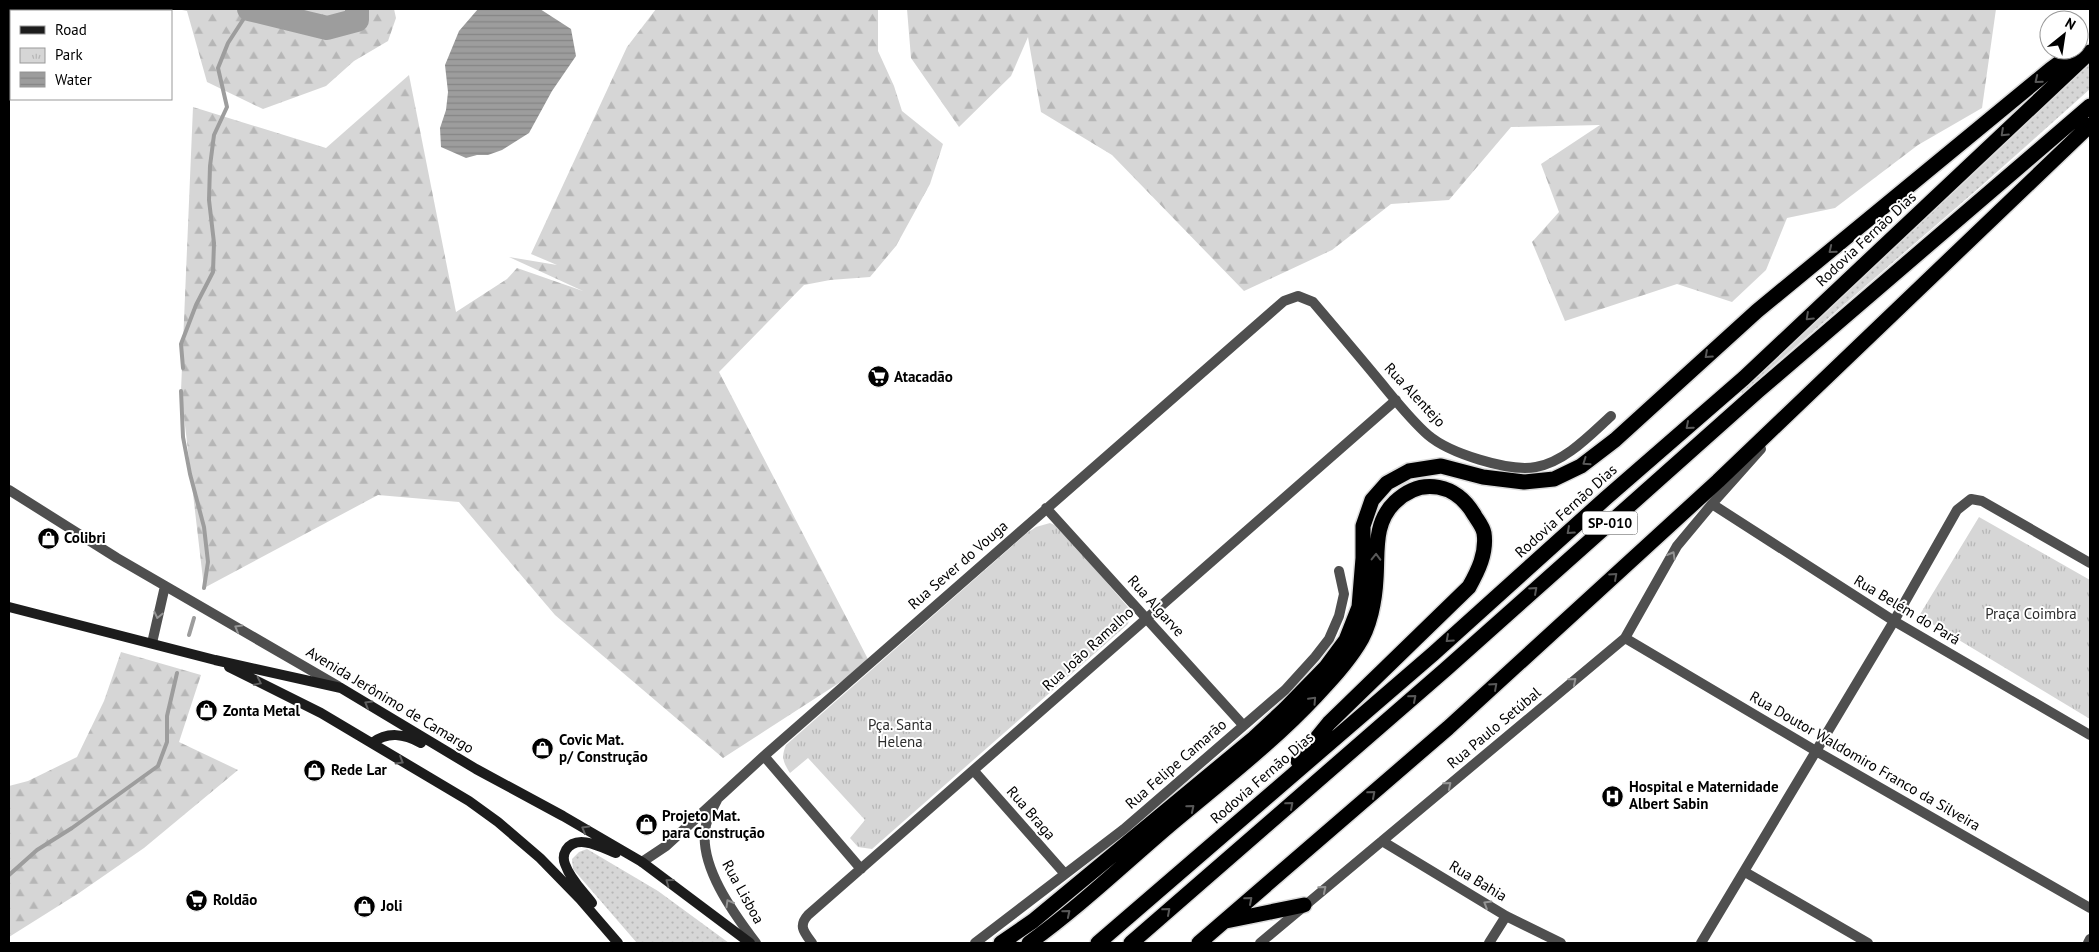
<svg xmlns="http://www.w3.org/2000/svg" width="2099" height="952" viewBox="0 0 2099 952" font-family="'PT Sans',sans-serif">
  <defs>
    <pattern id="grass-dots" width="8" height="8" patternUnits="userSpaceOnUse" patternTransform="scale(1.25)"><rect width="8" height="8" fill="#d6d6d6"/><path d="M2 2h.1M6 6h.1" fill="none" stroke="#b6b6b6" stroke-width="1.8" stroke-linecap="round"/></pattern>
    <pattern id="forest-firs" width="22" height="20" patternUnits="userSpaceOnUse" patternTransform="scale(1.25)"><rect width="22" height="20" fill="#d6d6d6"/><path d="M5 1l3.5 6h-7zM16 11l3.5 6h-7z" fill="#b6b6b6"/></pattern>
    <pattern id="park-tufts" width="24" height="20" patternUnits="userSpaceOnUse" patternTransform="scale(1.25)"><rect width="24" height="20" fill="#d6d6d6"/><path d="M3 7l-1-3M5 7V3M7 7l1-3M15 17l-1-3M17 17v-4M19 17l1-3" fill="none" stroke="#b6b6b6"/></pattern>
    <pattern id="water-rules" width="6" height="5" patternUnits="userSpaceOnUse" patternTransform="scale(1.25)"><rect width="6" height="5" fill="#9d9d9d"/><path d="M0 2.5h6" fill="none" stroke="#858585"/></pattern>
  </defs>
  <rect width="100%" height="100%" fill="#fff"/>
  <!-- grass -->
  <path fill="url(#grass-dots)" d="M2090 62V89L1980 187 1742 393 1740 390Z
    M587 849 658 891 729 943H637L573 869 572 859 579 852Z"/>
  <!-- forest -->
  <path fill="url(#forest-firs)" d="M177 9H394L396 18 388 41 354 61 326 86 263 109 207 82 187 11Z
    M656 9H878V51L894 86 902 111 943 144 930 184 896 246 870 277 830 280 804 285 719 372 870 663 723 758 555 615 459 502 378 495 204 588 181 391 193 107 326 148 409 75 456 312 507 279 517 268 583 291 509 257 557 265 531 254 627 47Z
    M907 9H1996L1982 108 1918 145 1835 208 1787 218 1766 270 1732 302 1677 284 1565 321 1532 242 1559 212 1541 164 1600 125 1511 127 1449 200 1391 204 1332 250 1244 291 1112 155 1041 112 1028 37 1011 76 959 127 911 58Z
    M121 652 201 675 179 742 238 770 144 848 79 893 9 937V786L28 781 77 757 104 701Z"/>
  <!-- park -->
  <path fill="url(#park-tufts)" d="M1979 517 2090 580V719L1919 616Z
    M1050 523 1059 527 1127 606 1131 613 1128 624 872 849 858 847 850 838 865 820 808 758 790 773C783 762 781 757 786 745L1027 533 1036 527Z"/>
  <!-- water -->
  <path fill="url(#water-rules)" d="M478 9H540L571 29 576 56 552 91 529 133 502 150 488 155H477L466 158 441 147 440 128 446 110 448 92 445 65 459 31Z"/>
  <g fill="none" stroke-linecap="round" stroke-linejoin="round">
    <!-- stream -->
    <path stroke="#9d9d9d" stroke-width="4" d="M183 368 181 344 196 305 213 272 214 243 209 200 210 166 214 135 227 107 218 68 228 43 250 9
      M181 391 183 437 190 474 204 527 208 562 204 588
      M189 635 194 618
      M9 875 37 850 72 828 158 766 167 742V716L177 673"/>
    <!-- river -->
    <path stroke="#9d9d9d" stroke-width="24" d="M249 9 327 28 357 20V9"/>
    <defs>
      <path id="motorway" d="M1226 921 1304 905
        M1001 943 1033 921 1254 738 1285 709 1326 667 1346 640 1359 607 1363 558V526L1372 500 1387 483 1409 471 1441 466 1483 477 1524 482 1554 479 1581 466 1615 440 1757 311 2051 69 2077 50
        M1029 943C1079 907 1124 864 1171 824 1221 782 1272 743 1316 696 1331 680 1346 664 1358 645 1370 627 1375 600 1376 579 1378 552 1373 523 1395 502 1422 476 1457 484 1475 516 1478 521 1483 527 1484 533 1487 553 1478 571 1469 587L1329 723 1298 761
        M1098 943 1433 654 1606 498 1744 378 2090 52
        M1131 943 1446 669 1758 391 2090 106
        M1199 943 1448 728 1718 481 2090 125"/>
    </defs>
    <!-- motorway casing -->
    <use href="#motorway" stroke="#dbdbdb" stroke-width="18"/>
    <!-- minor -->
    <path stroke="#4f4f4f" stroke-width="10" d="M1712 504 1894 621 2090 735
      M1046 508 1243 725
      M1625 638 1816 751 2090 908
      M764 756 861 869
      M974 771 1065 874
      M717 800C713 808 708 817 706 825 697 864 734 914 756 943
      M1382 841 1506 916 1561 943
      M642 862 666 846 764 756 1284 301 1298 296 1313 302C1336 329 1359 356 1382 384 1396 401 1411 420 1428 435 1449 453 1508 472 1536 467 1565 462 1590 435 1611 416
      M1745 872 1868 943
      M812 943C804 932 798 926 808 915L1396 400
      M975 943 1124 829 1285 690 1315 657 1329 639 1339 616 1344 594 1339 571
      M1260 943 1625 638 1677 546 1712 504 1761 449
      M1489 943 1506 916
      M1701 943 1894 621 1957 510 1971 499 1982 501 2090 563
      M2088 943 2090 939"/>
    <!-- tertiary -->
    <path stroke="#4f4f4f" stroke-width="10" d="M9 490 117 558 338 686
      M152 643 165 586"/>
    <!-- secondary -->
    <path stroke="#1c1c1c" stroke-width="10" d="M9 607 215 660 341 688 476 769 563 816 642 862 750 943
      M229 667 321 713 469 801 498 822 540 858 580 899 618 943
      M372 743C388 731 404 734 421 743
      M592 903C583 891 570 879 565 864 563 859 563 855 566 850 577 833 603 848 616 853"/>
    <!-- motorway -->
    <use href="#motorway" stroke="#000" stroke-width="15"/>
  </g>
  <!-- one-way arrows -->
  <defs><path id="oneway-chevron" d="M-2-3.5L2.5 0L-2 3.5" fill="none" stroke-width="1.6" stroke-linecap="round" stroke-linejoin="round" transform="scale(1.25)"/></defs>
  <g stroke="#595959">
    <use href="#oneway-chevron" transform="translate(2038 80) rotate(141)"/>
    <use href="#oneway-chevron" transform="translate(2004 133) rotate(137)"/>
    <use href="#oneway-chevron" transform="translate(1832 250) rotate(141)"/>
    <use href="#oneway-chevron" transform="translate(1809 317) rotate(137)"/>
    <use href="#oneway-chevron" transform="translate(1708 355) rotate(138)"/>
    <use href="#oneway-chevron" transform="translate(1689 426) rotate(139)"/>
    <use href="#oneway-chevron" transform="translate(1586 462) rotate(145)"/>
    <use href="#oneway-chevron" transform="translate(1570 531) rotate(138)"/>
    <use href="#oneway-chevron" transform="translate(1376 557) rotate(-89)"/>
    <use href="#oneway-chevron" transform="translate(1614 576) rotate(-42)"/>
    <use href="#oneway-chevron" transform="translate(1534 590) rotate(-42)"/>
    <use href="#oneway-chevron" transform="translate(1449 639) rotate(138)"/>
    <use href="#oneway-chevron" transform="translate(1494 686) rotate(-42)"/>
    <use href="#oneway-chevron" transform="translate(1413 698) rotate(-41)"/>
    <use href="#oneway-chevron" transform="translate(1313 700) rotate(-47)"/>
    <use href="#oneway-chevron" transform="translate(1372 794) rotate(-41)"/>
    <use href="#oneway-chevron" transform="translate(1290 805) rotate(-41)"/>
    <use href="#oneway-chevron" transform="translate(1191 808) rotate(-40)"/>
    <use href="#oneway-chevron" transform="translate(1249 900) rotate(-41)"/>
    <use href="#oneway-chevron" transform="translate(1167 911) rotate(-41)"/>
    <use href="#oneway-chevron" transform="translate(1067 913) rotate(-40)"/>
  </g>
  <g stroke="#959595">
    <use href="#oneway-chevron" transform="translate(1672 555) rotate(-60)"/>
    <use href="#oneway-chevron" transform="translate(158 615) rotate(103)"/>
    <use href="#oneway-chevron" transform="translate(238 628) rotate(-150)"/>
    <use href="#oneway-chevron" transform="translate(1573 681) rotate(-40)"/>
    <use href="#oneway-chevron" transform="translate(1448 785) rotate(-40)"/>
    <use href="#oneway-chevron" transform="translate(1323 889) rotate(-40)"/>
    <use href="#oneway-chevron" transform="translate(729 903) rotate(-120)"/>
    <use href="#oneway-chevron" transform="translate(1487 904) rotate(-149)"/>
  </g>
  <g stroke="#606060">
    <use href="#oneway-chevron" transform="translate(258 682) rotate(26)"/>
    <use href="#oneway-chevron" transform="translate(368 704) rotate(-149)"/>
    <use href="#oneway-chevron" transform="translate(400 761) rotate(31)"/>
    <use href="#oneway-chevron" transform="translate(585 829) rotate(-150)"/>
    <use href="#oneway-chevron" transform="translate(669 882) rotate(-144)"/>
  </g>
  <!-- icons -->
  <defs>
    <symbol id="supermarket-disc" viewBox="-11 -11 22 22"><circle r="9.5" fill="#000" stroke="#fff"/><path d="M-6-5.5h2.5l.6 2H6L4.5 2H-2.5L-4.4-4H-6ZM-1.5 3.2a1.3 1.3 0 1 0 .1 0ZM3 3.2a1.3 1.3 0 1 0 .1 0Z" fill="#fff"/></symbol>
    <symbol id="shop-disc" viewBox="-11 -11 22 22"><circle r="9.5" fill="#000" stroke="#fff"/><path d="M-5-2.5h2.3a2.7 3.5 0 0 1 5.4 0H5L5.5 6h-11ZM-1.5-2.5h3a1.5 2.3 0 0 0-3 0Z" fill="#fff"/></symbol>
    <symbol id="hospital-disc" viewBox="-11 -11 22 22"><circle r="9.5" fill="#000" stroke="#fff"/><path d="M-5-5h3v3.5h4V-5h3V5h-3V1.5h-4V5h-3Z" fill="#fff"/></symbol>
  </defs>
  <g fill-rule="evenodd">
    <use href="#supermarket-disc" x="866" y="364" width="25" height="25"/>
    <use href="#shop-disc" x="36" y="526" width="25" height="25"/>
    <use href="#shop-disc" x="194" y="698" width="25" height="25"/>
    <use href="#shop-disc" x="530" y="736" width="25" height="25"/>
    <use href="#shop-disc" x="302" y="758" width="25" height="25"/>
    <use href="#hospital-disc" x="1600" y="784" width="25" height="25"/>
    <use href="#shop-disc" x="634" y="812" width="25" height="25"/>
    <use href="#supermarket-disc" x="184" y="888" width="25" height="25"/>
    <use href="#shop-disc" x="352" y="894" width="25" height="25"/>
  </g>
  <g text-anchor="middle" stroke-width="4" stroke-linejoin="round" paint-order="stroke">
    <!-- shield labels -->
    <rect fill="#fff" stroke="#4c4c4c" stroke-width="1" x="1582.5" y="511.5" width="55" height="23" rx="4"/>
    <g font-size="14" font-weight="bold" fill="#000">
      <text x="1610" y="528">SP-010</text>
    </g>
    <!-- street labels -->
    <g font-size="15" fill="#000" stroke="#fff">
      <text transform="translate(1866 239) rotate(-43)" y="5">Rodovia Fernão Dias</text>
      <text transform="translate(1415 395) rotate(47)" y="5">Rua Alentejo</text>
      <text transform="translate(1566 511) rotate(-42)" y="5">Rodovia Fernão Dias</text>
      <text transform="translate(958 565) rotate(-41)" y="5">Rua Sever do Vouga</text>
      <text transform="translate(1156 606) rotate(48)" y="5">Rua Algarve</text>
      <text transform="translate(1907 610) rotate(31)" y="5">Rua Belém do Pará</text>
      <text transform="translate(1088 649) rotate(-42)" y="5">Rua João Ramalho</text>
      <text transform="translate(390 700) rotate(31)" y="5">Avenida Jerônimo de Camargo</text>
      <text transform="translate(1494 728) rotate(-40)" y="5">Rua Paulo Setúbal</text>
      <text transform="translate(1865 761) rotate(30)" y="5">Rua Doutor Waldomiro Franco da Silveira</text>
      <text transform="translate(1176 764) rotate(-41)" y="5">Rua Felipe Camarão</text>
      <text transform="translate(1262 778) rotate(-41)" y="5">Rodovia Fernão Dias</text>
      <text transform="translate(1031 813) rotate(49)" y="5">Rua Braga</text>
      <text transform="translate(1478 881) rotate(31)" y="5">Rua Bahia</text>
      <text transform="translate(743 892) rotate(61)" y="5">Rua Lisboa</text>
    </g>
    <!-- poi labels -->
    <g font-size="15" font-weight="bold" fill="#000" stroke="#fff" text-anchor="start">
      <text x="894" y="382">Atacadão</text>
      <text x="64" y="543">Colibri</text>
      <text x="223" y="716">Zonta Metal</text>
      <text x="559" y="745">Covic Mat.<tspan x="559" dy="17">p/ Construção</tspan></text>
      <text x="331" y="775">Rede Lar</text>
      <text x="1629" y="792">Hospital e Maternidade<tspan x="1629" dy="17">Albert Sabin</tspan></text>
      <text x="662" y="821">Projeto Mat.<tspan x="662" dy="17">para Construção</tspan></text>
      <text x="213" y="905">Roldão</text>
      <text x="381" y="911">Joli</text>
    </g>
    <!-- park labels -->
    <g font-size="15" fill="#2d2d2d" stroke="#fff">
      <text x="2031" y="619">Praça Coimbra</text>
      <text x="900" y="730">Pça. Santa<tspan x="900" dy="17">Helena</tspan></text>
    </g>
  </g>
  <!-- border -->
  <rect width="2099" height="952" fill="none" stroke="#000000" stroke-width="20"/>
  <!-- legend -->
  <rect x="10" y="10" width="162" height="90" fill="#ffffff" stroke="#999999"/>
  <rect x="20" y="26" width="25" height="8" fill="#1c1c1c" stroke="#999999"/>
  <text x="55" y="35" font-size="15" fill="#000000">Road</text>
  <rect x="20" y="48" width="25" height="15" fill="url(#park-tufts)" stroke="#999999"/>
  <text x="55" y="60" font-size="15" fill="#000000">Park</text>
  <rect x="20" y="72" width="25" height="15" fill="url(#water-rules)" stroke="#999999"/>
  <text x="55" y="85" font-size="15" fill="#000000">Water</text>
  <!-- north arrow -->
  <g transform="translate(2064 35) rotate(30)"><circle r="24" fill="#ffffff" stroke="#999999"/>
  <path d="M0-4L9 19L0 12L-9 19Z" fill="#000000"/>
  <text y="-8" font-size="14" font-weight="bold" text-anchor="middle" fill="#000000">N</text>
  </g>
</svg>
